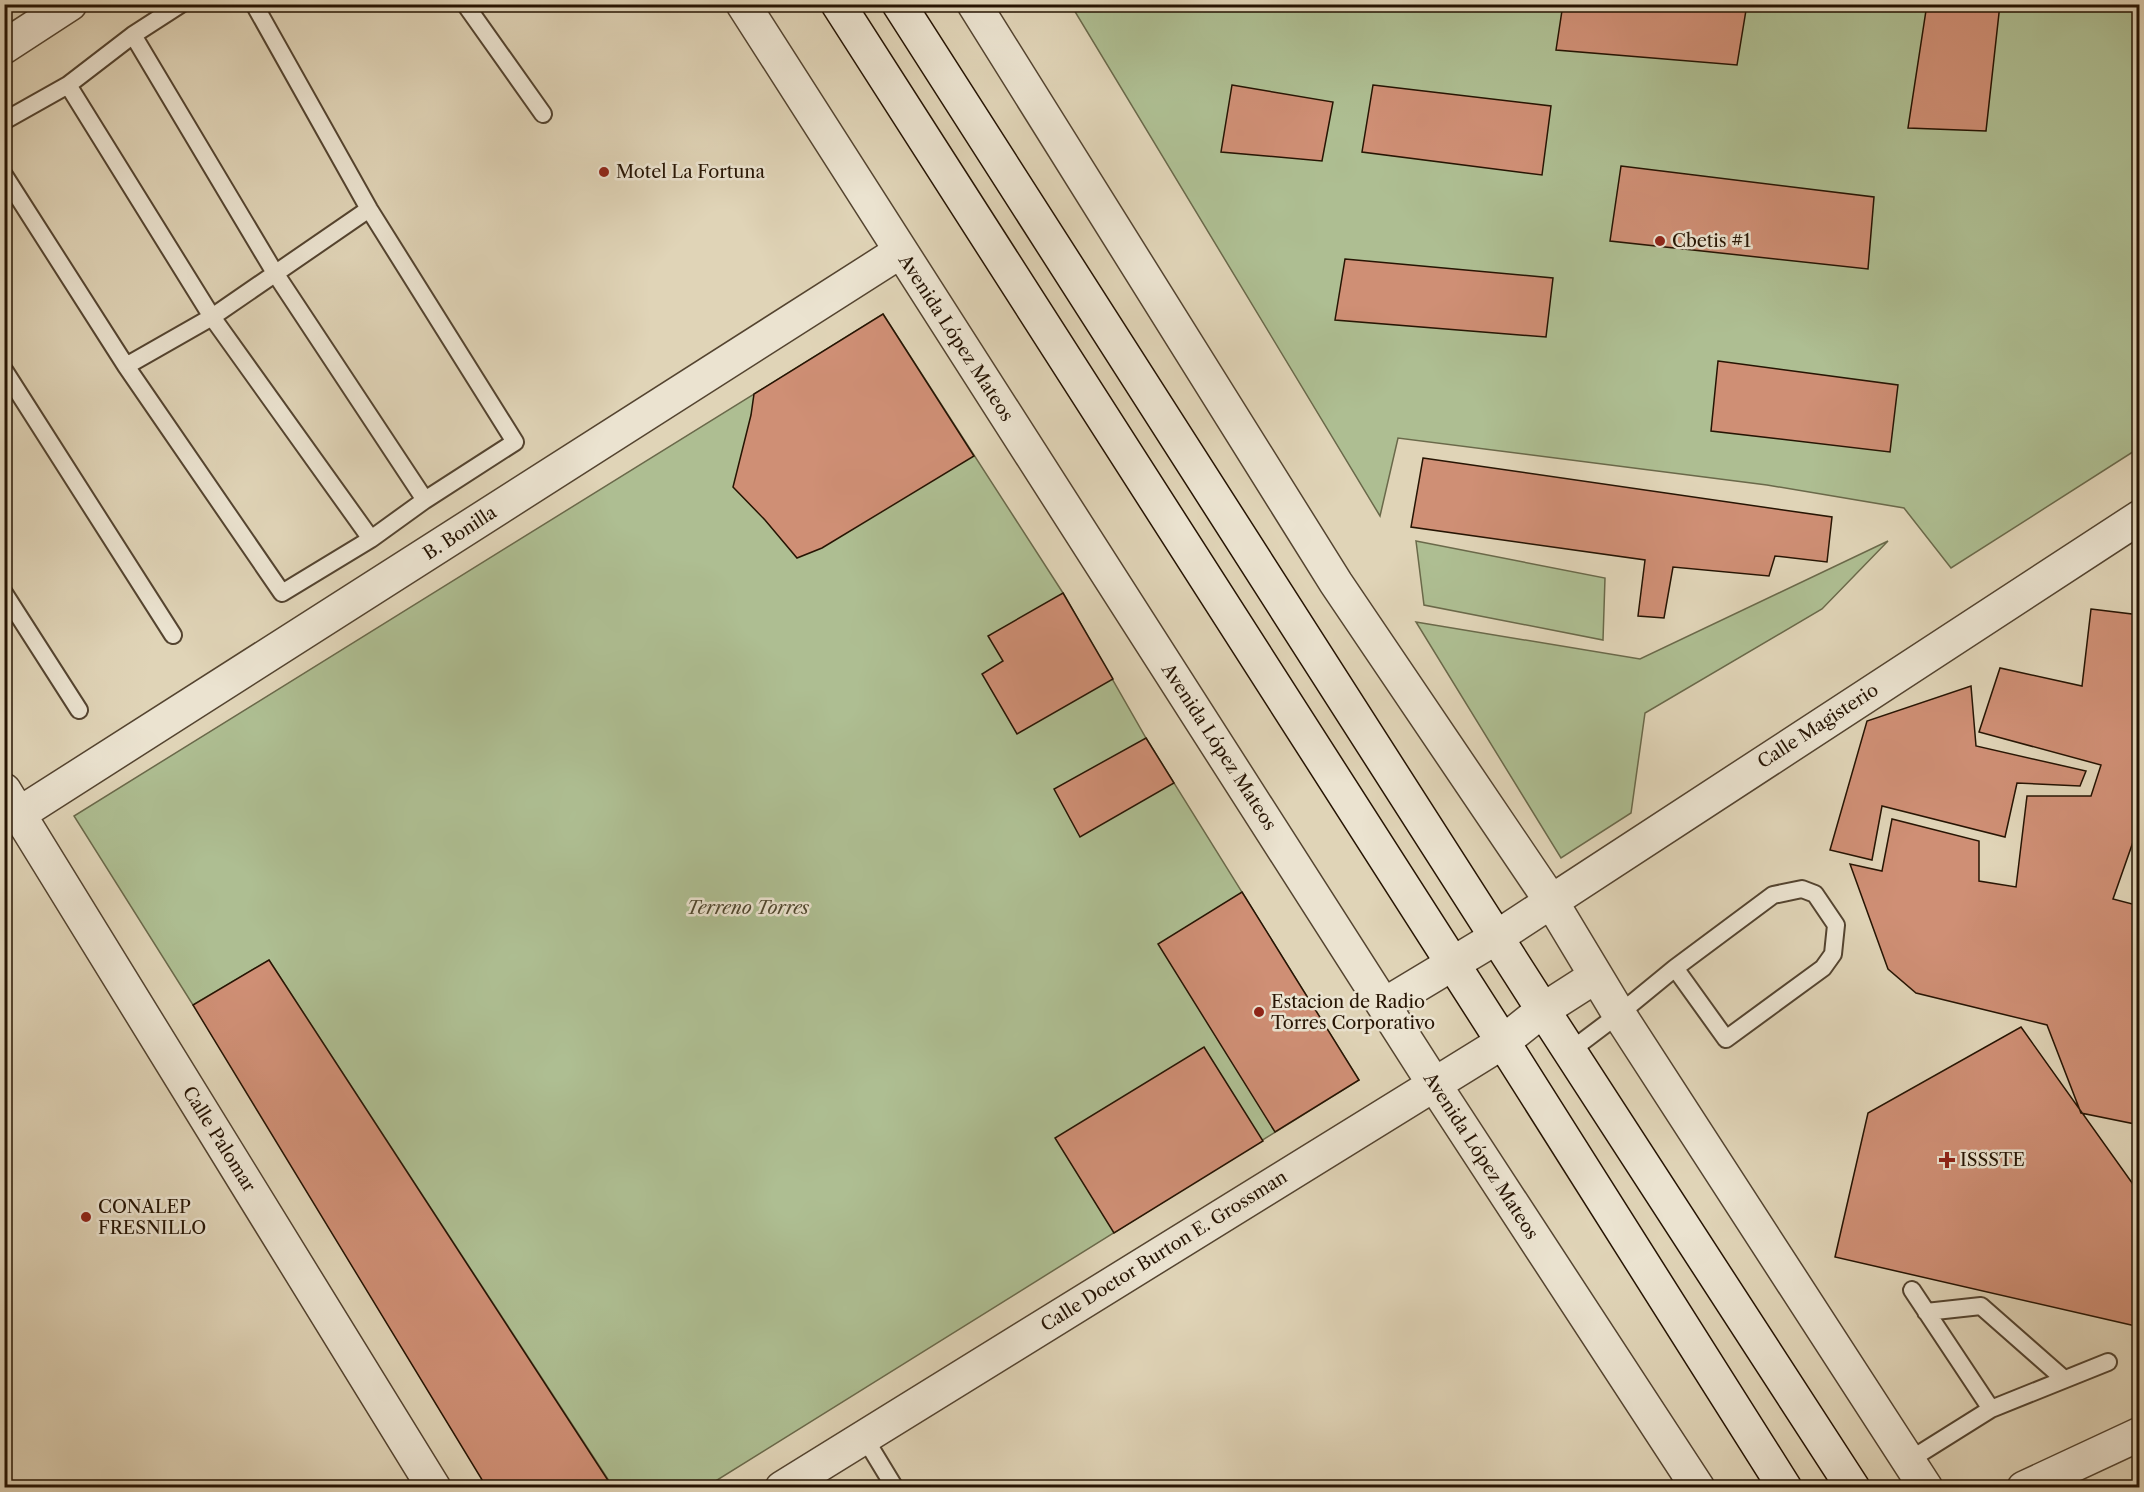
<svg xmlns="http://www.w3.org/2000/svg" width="2144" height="1492" viewBox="0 0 2144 1492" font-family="'Libre Caslon Text',serif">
  <rect width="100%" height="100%" fill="#e0d4b7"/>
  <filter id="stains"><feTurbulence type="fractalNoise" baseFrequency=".00333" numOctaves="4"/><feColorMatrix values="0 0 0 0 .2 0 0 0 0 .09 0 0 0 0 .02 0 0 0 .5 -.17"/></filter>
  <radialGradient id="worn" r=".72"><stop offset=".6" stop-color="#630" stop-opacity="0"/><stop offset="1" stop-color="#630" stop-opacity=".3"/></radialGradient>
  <!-- green -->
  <path fill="#aebe92" stroke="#6a694a" stroke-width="1.5" d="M1071 5H2139V448L1951 568 1904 508 1767 485 1398 438 1380 516Z
    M883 314 1063 593 1146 738 1359 1080 706 1487H613L269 960 193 1005 74 816Z
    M1416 541 1605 578 1603 640 1424 605Z
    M1888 541 1822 609 1645 713 1631 813 1561 858 1416 622 1640 659Z"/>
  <!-- building -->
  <path fill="#cf8f75" stroke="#261403" stroke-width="1.5" d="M1563 4H1747L1737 65 1556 50Z
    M1927 4H2000L1986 131 1908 128Z
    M1232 85 1333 102 1322 161 1221 152Z
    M1373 85 1551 106 1542 175 1362 152Z
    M1621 166 1874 197 1868 269 1610 241Z
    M1345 259 1553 278 1546 337 1335 320Z
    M883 314 974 456 822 548 797 558 765 520 733 487 751 415 754 394Z
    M1718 361 1898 385 1890 452 1711 431Z
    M1423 458 1832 517 1827 562 1775 556 1769 576 1673 567 1664 618 1638 616 1645 560 1411 527Z
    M1063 593 1113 679 1017 734 982 674 1003 661 988 636Z
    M2091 609 2140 615V822L2113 899 2140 906V1125L2081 1113 2047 1025 1916 993 1888 969 1850 864 1882 871 1892 819 1979 841V881L2016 887 2027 796H2091L2101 765 1979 732 2000 668 2082 686Z
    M1971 686 1976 746 2086 771 2080 786 2017 783 2005 837 1882 806 1872 860 1830 850 1867 721Z
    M1146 738 1174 783 1080 837 1054 789Z
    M1242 892 1359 1080 1275 1132 1158 944Z
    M269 960 613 1488H487L193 1005Z
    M2021 1027 2140 1194V1327L1835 1257 1868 1113Z
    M1204 1047 1263 1141 1114 1233 1055 1138Z"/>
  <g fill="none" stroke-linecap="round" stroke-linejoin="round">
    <defs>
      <path id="service" d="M465 4 543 114
        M133 35 275 273 425 500 515 442 369 209 254 4
        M68 85 212 317 369 209
        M4 121 68 85 133 35 181 4
        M4 175 126 366 282 593 371 539 212 317 126 366
        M4 370 173 635
        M371 539 425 500
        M4 593 79 710
        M1570 1051 1619 1014 1675 968 1773 895 1802 889 1815 894 1836 925 1833 954 1823 968 1726 1039 1675 968
        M1912 1290 1991 1409
        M1926 1312 1981 1306 2064 1379
        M864 1437 895 1488
        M1908 1461 1991 1409 2108 1362"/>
      <path id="minor" d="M743 4 1434 1084 1698 1488
        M974 4 1336 583 1551 901 1619 1014 1926 1488
        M4 47 70 4
        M4 790 434 1488
        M19 814 901 251
        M1384 1005 1497 937 2140 517
        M782 1488 1503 1042 1543 1010 1596 976
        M2024 1488 2140 1434"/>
      <path id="secondary" d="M838 4 1503 1042 1785 1488
        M899 4 1543 1010 1853 1488"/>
    </defs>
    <!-- service casing -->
    <use href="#service" stroke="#544430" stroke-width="20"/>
    <!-- minor casing -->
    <use href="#minor" stroke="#544430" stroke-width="36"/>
    <!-- secondary casing -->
    <use href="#secondary" stroke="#261403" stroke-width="36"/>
    <!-- service -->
    <use href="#service" stroke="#ebe3d0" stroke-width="16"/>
    <!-- minor -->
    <use href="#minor" stroke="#ebe3d0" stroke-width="33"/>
    <!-- secondary -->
    <use href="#secondary" stroke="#ebe3d0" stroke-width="33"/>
  </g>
  <!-- markers -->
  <g fill="#8f2418" stroke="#ebe3d0" stroke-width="2">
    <circle cx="604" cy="172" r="6"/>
    <circle cx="1660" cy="241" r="6"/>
    <circle cx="1259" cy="1012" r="6"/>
    <path d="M1944 1151h6v6h6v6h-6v6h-6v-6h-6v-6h6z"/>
    <circle cx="86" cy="1217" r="6"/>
  </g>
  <g text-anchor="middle" stroke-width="5" stroke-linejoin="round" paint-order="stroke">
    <!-- poi labels -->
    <g font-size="18" fill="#261403" stroke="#ebe3d0" text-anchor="start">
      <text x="616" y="178">Motel La Fortuna</text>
      <text x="1672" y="247">Cbetis #1</text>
      <text x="1271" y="1008">Estacion de Radio<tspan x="1271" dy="21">Torres Corporativo</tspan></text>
      <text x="1960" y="1166">ISSSTE</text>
      <text x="98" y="1213">CONALEP<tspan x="98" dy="21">FRESNILLO</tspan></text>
    </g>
    <!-- street labels -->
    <g font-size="18" fill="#261403" stroke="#ebe3d0">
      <text transform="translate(956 338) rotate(57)" y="6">Avenida López Mateos</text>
      <text transform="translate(460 533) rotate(-33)" y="6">B. Bonilla</text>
      <text transform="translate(1818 726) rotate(-33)" y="6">Calle Magisterio</text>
      <text transform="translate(1219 747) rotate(57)" y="6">Avenida López Mateos</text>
      <text transform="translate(219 1139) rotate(58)" y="6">Calle Palomar</text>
      <text transform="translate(1481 1156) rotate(57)" y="6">Avenida López Mateos</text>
      <text transform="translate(1164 1251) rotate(-32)" y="6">Calle Doctor Burton E. Grossman</text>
    </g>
    <!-- park labels -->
    <g font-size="18" font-style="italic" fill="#4f472e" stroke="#ebe3d0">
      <text x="748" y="914">Terreno Torres</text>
    </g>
  </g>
  <!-- margin -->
  <rect width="2144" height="1492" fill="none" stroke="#e0d4b7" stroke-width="24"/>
  <rect x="6" y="6" width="2132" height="1480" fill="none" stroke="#261403" stroke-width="3"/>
  <rect x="12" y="12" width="2120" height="1468" fill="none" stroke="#261403" stroke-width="1.5"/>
  <rect width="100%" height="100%" filter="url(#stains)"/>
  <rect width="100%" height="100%" fill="url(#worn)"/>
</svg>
